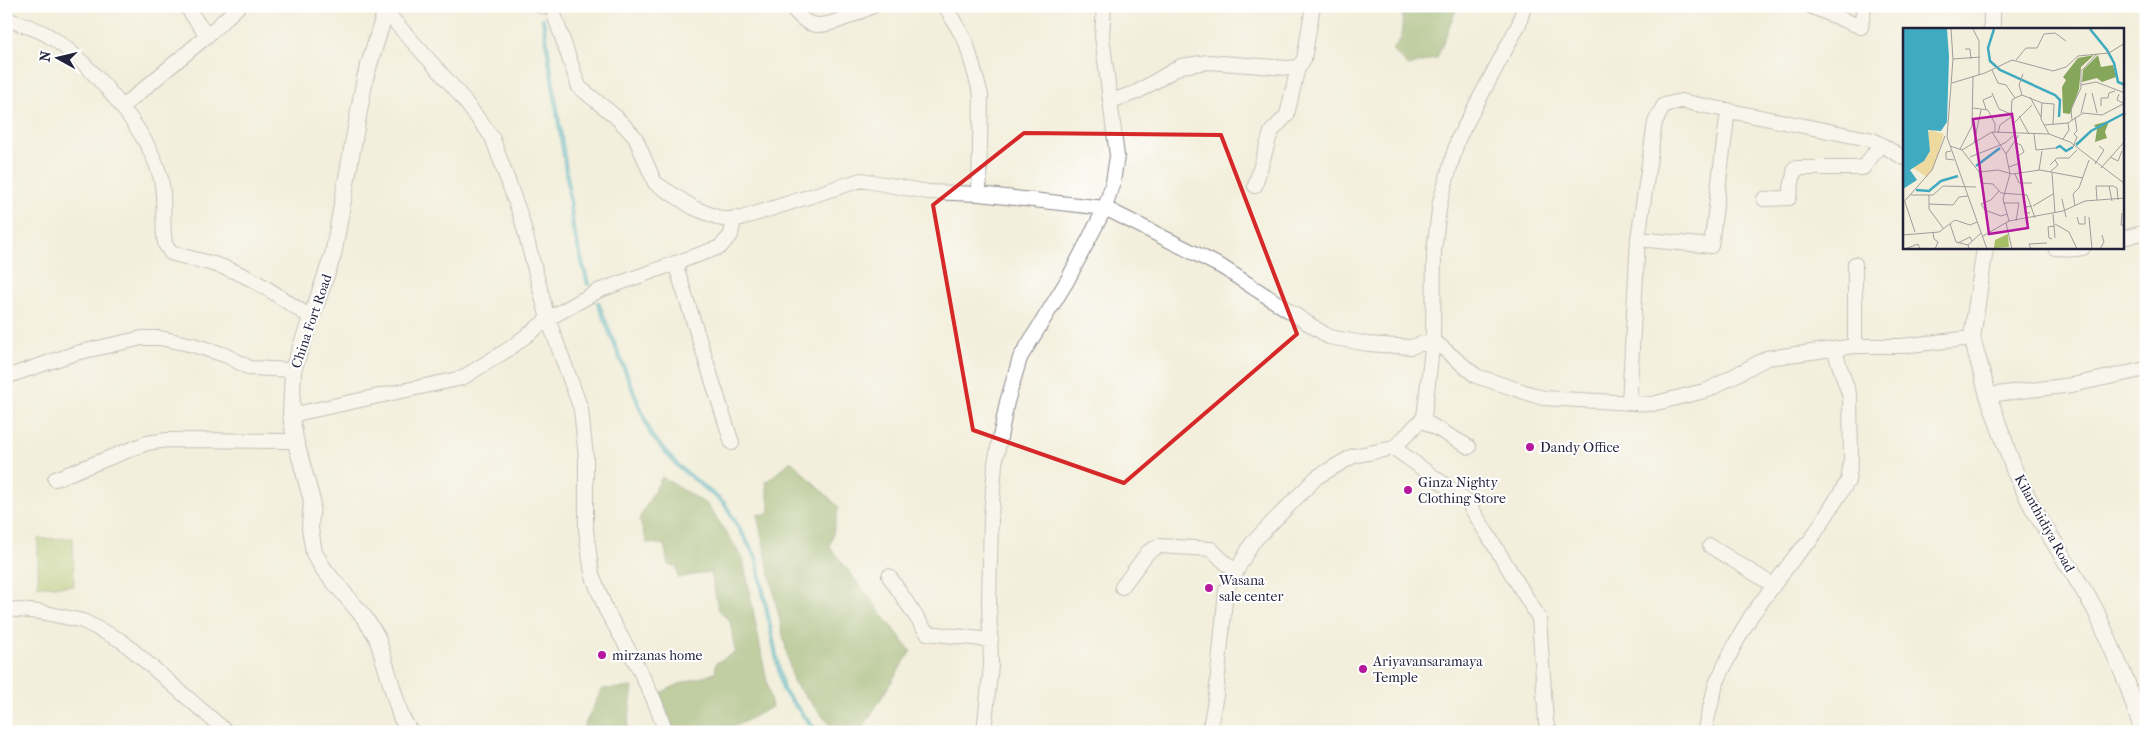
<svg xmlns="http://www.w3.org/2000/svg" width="2152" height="738" viewBox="0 0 2152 738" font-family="'IM FELL French Canon',serif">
  <rect width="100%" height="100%" fill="#fff"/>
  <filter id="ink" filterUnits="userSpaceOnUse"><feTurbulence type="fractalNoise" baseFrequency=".02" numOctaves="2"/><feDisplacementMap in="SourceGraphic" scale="10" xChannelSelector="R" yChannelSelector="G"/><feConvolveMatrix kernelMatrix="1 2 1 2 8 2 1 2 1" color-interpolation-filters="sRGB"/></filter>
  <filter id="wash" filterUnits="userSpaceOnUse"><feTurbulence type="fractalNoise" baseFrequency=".0096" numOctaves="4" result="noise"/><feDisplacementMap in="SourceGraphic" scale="20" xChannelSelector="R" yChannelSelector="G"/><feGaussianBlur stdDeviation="1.12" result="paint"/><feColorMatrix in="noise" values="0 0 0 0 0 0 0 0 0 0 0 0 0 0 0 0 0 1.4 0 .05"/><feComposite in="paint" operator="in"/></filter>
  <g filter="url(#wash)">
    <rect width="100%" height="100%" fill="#f3efdc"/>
    <!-- green -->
    <path fill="#a7c066" stroke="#647150" d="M73 538 74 586H38V539Z"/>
    <!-- forest -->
    <path fill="#85a65b" stroke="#54644b" d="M1378 6H1455L1457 8 1437 58 1408 66 1392 50 1401 38 1403 14 1378 9Z
      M791 461 839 507 830 547 911 651 860 732H836L793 682 757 515 770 513 766 482Z
      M662 477 708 505 743 558 772 707 744 722 717 732H674L660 693 679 684 715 673 716 663 735 652 730 622 718 609 711 572 678 578 677 566 668 565 664 545 647 543 639 519Z
      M633 687 627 732H581L602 689Z"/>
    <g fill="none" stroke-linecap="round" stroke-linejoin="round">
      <!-- stream -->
      <path stroke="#40aac0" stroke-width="4.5" d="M543 19 568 183 573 228 588 284
        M598 303 651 435 678 466 724 503 756 557 783 690 817 732"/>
    </g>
  </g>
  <g filter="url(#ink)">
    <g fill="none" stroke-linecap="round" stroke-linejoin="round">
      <defs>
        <path id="minor" d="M186 6 207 36
          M541 6 552 8 579 87 616 117 635 137 655 183 694 208 722 219 742 218 861 180 928 192 979 194 1105 208 1222 267 1329 337 1368 344 1411 347 1433 340 1476 376 1543 398 1652 404 1708 390 1767 358 1855 346H1901L1972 338
          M791 6C796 13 803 22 812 24 828 29 858 12 873 6
          M945 6 966 42 981 95 979 194
          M1810 6 1861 27 1864 6
          M386 12 457 91 492 137 521 217 548 319 581 409 586 457V530L592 574 606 610 636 663 654 700 666 732
          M6 19C20 24 37 28 49 36 90 62 149 131 161 179 166 201 161 223 165 243 166 247 169 250 171 253 191 259 212 262 231 270 260 281 286 302 312 318
          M1111 101 1137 92 1181 66 1208 62 1288 68 1298 67 1304 59 1313 6
          M122 107 207 36 239 6
          M1255 186 1271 132 1287 115 1298 67
          M1764 199 1789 198 1795 168H1863L1881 144
          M2123 238 2146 232
          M1638 239 1711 246 1728 110
          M2055 248 2075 249 2083 248
          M675 263 732 443
          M1855 264V346
          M6 377 76 353 142 338H160L193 345 225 355 250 368 293 370
          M1988 395 2072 385 2146 369
          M1629 403 1638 239 1655 122 1664 105 1681 101 1873 140 1904 158
          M291 415 462 378 509 349 548 319 598 291 720 247 731 235 734 218
          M1422 420 1469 447
          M1394 448 1467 501 1539 618 1546 722 1550 732
          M55 479 147 443 167 440 288 441 295 439
          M1710 546 1773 585
          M889 576 927 633 991 640
          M1122 587 1148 552 1159 546 1211 549 1236 573
          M6 609 41 612 83 621 122 641 227 732
          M984 732 991 665 989 602 991 518 995 463 1007 402 1020 358 1067 281 1105 208 1113 182 1117 156 1102 36 1104 6
          M1209 732 1216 695 1226 590 1252 543 1317 477 1353 456 1394 448 1424 417 1433 340 1434 250 1440 202 1458 139 1519 24 1524 6
          M1704 732 1716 684 1734 646 1751 616 1796 555 1810 541 1848 481 1851 458 1850 397 1834 349"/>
        <path id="tertiary" d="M387 6 365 78 333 255 293 370 291 415 295 439 312 501 310 528 314 553 325 571 364 617 377 637 401 717 410 732
          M1992 6V29
          M1985 248 1972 338 1988 395 2015 472 2033 508 2095 609 2127 683 2143 732"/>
      </defs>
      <!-- minor casing -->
      <use href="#minor" stroke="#8a888c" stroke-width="16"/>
      <!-- tertiary casing -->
      <use href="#tertiary" stroke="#8a888c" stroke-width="18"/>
      <!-- minor -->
      <use href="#minor" stroke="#fff" stroke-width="14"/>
      <!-- tertiary -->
      <use href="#tertiary" stroke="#fff" stroke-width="16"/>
    </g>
  </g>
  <!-- marked area -->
  <path d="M0 0H2152V738H0ZM1024 133 1221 135 1297 334 1124 483 973 430 933 205Z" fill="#f3efdc" fill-opacity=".55" fill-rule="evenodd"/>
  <path fill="none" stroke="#d62828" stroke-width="4" stroke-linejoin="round" d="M1024 133 1221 135 1297 334 1124 483 973 430 933 205Z"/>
  <!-- markers -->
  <g fill="#b5179e" stroke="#fff" stroke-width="2">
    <circle cx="1530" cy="447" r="5"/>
    <circle cx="1408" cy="490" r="5"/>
    <circle cx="1209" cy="588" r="5"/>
    <circle cx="602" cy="655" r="5"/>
    <circle cx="1363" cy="669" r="5"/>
  </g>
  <g text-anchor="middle" stroke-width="4" stroke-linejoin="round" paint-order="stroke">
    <!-- street labels -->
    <g font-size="14" fill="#22223b" stroke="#fff">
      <text transform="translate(311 321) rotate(-71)" y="5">China Fort Road</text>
      <text transform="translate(2045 523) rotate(61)" y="5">Kilanthidiya Road</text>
    </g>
    <!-- poi labels -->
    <g font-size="14" fill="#22223b" stroke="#fff" text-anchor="start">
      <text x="1540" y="452">Dandy Office</text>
      <text x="1418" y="487">Ginza Nighty<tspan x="1418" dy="16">Clothing Store</tspan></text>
      <text x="1219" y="585">Wasana<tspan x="1219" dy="16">sale center</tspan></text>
      <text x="612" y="660">mirzanas home</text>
      <text x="1373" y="666">Ariyavansaramaya<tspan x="1373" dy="16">Temple</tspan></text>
    </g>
  </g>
  <!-- overview -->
  <g transform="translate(1903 28)">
    <rect width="221" height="221" fill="#f3efdc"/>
    <path d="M105 206 106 219 91 220 92 212Z" fill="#a7c066"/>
    <path d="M191 27 178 39 176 61 167 86 160 85 159 59 163 52 160 49 175 30ZM195 27 198 39 210 37 213 49 199 54 194 50 179 54 180 42ZM206 93 202 104 204 110 192 114 194 101 191 97Z" fill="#85a65b"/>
    <path d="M28 102 41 106 31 138 24 149 10 140 21 133 27 123 25 104Z" fill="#eeda9e"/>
    <path d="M0 1H44L46 29 44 94 38 103 25 102 27 123 21 133 7 142 14 152 0 161Z" fill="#40aac0"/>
    <path fill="none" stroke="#40aac0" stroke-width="2.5" d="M91 1 85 20 87 33 97 42 152 67 157 72 156 89M187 1 204 22 211 35 215 54 222 57M173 117 188 103 222 85M153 120 157 118 163 123 170 119M73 138 97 120M13 162 26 163 38 153 55 148"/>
    <path fill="none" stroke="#9f9d9c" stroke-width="1" d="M48 1 50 31 44 109 84 221M70 1 76 13V47M62 21H67L68 31M50 31 77 29M113 32 123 20H134L141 6 152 5 163 13M89 42 95 55 103 57 112 70 119 67 139 75 138 91 146 106M49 55 82 45 109 32 150 43 163 39 175 28 206 25 222 15M178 57 193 54 222 65M89 65 96 81 108 86M189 65 194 85M216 66 214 72 220 75 222 70M119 67 116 57 120 46M127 69 138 89M139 75 151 76 150 96M198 78V70H205L206 65 212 63M70 80 85 82 92 96V104M83 81 80 72 89 68M178 85 183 65M116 88 126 106M169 92 168 81 178 60V43L194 26M109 97 129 77M141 97 165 95 180 85 199 87 222 75M89 104 103 126M95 105 97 97 108 89 109 72 112 70M131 106 133 122 153 120M160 111 166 102 165 95M71 115 78 82M47 118 59 122 89 104 146 106 167 114 222 156M170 119 174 109 171 106 174 103 172 89M57 121 69 98 70 48M59 122 76 144 95 142 109 146 137 142 180 150M48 123 43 124V131L51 132M67 129 102 115 111 107M207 129 215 133 219 123M192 136 201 122 196 118M147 137 154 130H166L174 122M106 139 117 135 114 129 121 124 118 117 113 115M198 140 222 113M136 142 139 123M76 144 78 155 90 156 98 165 124 167 132 190M147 144 155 137 152 132M149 145 152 185M112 146 116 155H129M206 158 209 173M96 163 88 172 78 176 82 182 98 188 104 186M8 167H30L40 158 73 159M26 167V181L40 200M159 171 163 189M194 172 193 158H210L214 160 215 172M2 174 12 204M0 175 29 142 42 108M100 175H116L113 193M26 176 50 177 56 169 65 168M130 178 150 166M172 178 170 166 176 160 186 132M127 185H122L123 179 129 178M219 185 218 197 222 198M150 186 152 210M174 189 176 196H182V188M186 189 189 221M106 193 100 171 107 146 103 126 116 107M103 195 109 221M47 196 53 214 65 217M152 196 166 204 174 221M30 204 31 211 35 214 32 221M0 207 36 204 52 192 67 197 74 194M80 208 106 193 160 183 182 173 222 170M149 211 146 210 145 199 152 198M55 215 67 209 69 213M2 221 15 216 17 221M66 221 65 217 78 205M128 221 126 216 144 215M197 221 201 214 199 207"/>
    <path fill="#b5179e" fill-opacity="0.15" stroke="#b5179e" stroke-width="2.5" d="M109 86 125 200 86 206 70 91Z"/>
    <rect width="221" height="221" fill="none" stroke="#22223b" stroke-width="2.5"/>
  </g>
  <!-- margin -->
  <rect width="2152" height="738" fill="none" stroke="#fff" stroke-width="25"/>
  <!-- north arrow -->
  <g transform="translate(58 58) rotate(278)" stroke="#ffffff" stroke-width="4" paint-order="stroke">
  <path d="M0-4L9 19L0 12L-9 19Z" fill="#22223b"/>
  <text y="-8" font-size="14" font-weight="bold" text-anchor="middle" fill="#22223b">N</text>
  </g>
</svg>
